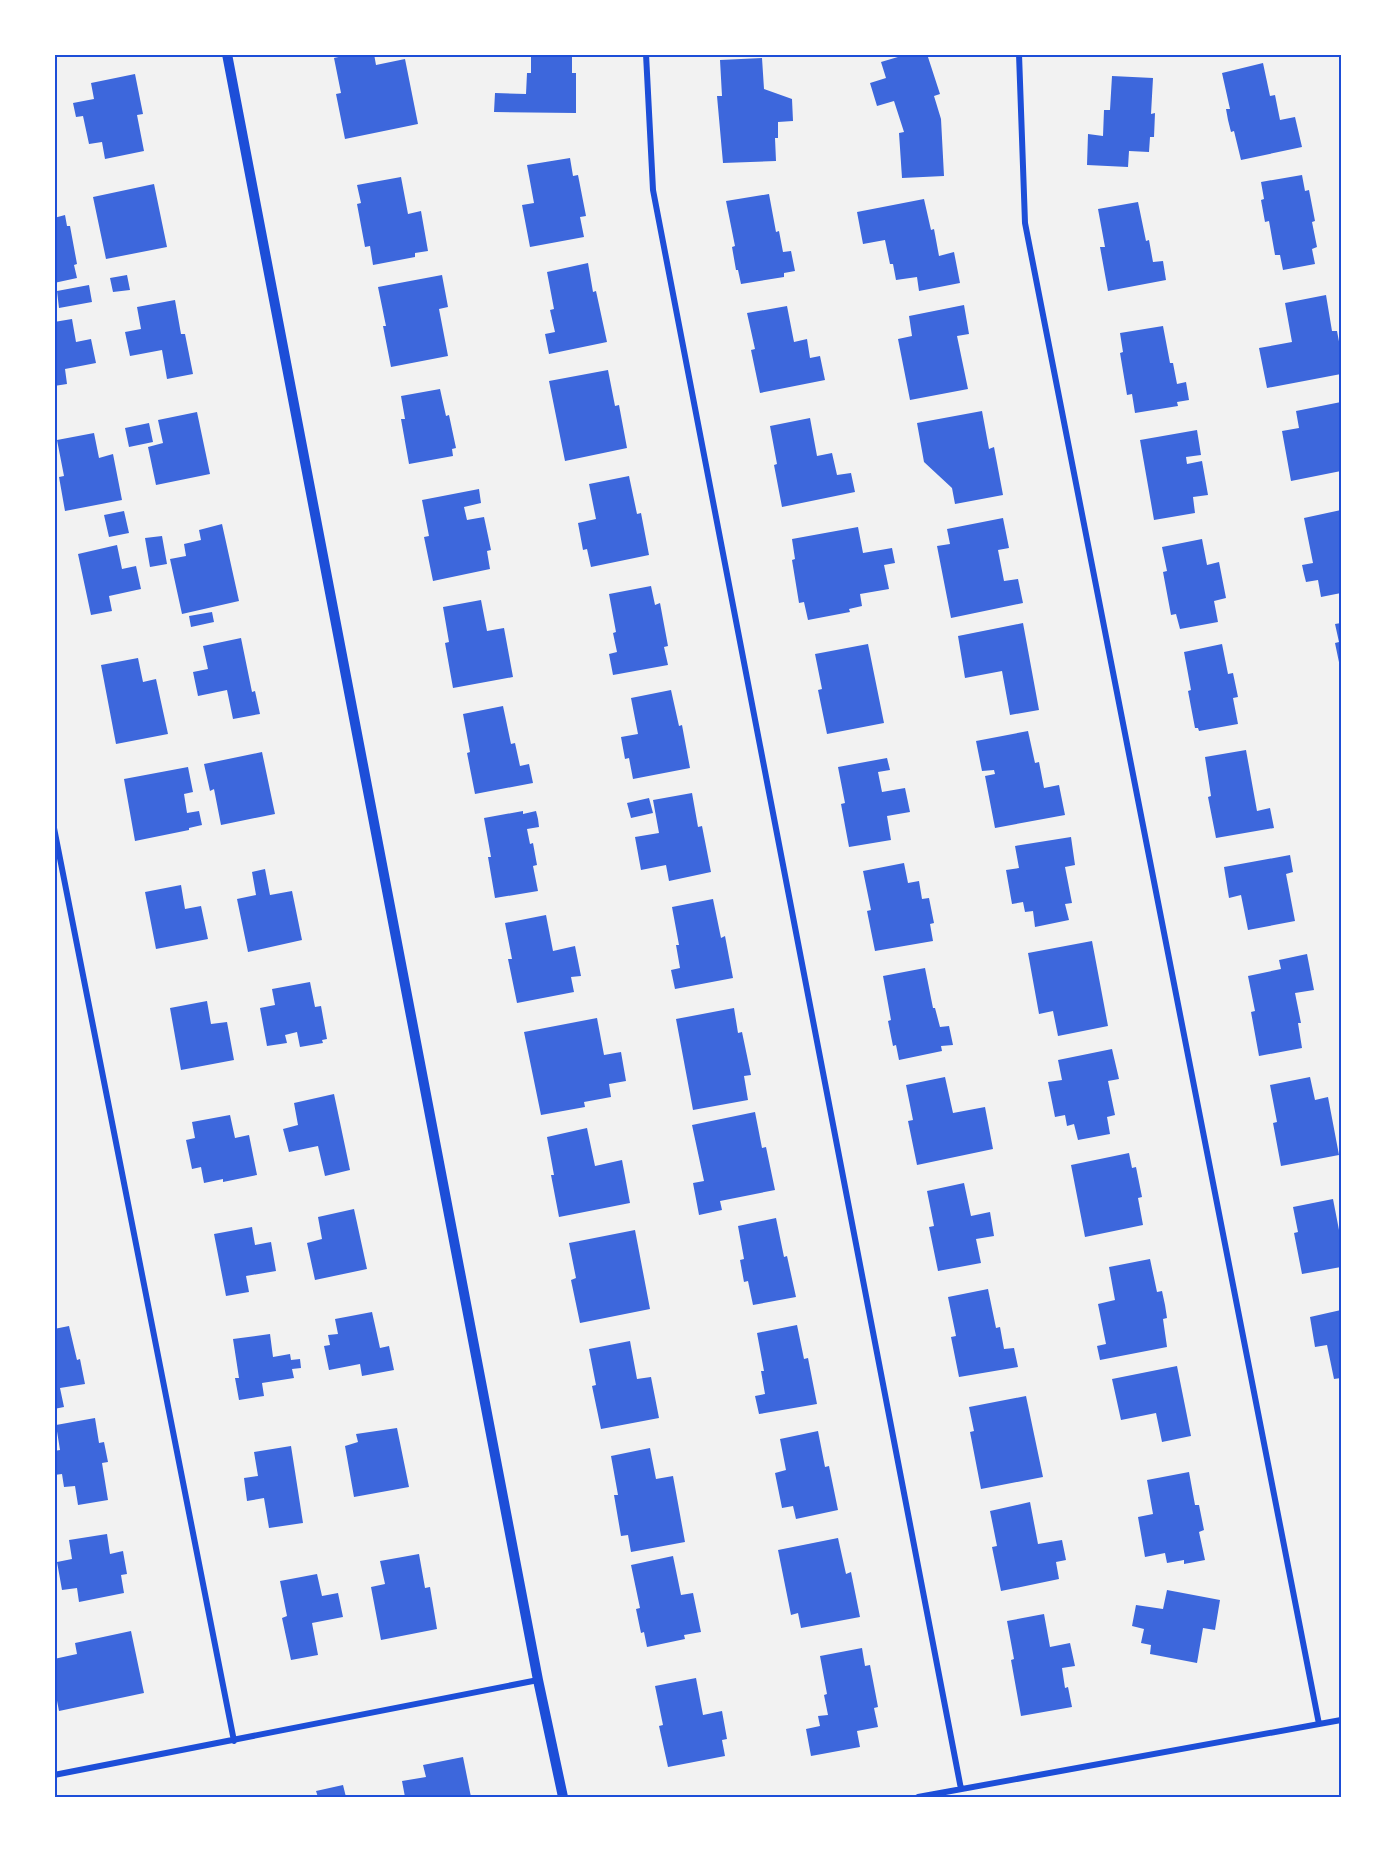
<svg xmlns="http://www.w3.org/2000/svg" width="1395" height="1851" viewBox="0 0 1395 1851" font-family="'IBM Plex Sans',sans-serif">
  <rect width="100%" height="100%" fill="#f2f2f2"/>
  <!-- building -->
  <path fill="#3d67dc" d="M352 54H374L376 65 405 59 418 124 345 139 336 94 341 93 334 58Z
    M531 54H568V57H572V73H576V113L494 112 495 93 526 94 527 73H531Z
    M908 54H927L940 94 934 96 941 119 944 176 902 178 899 133 904 132 894 101 877 106 870 83 886 78 881 62Z
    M762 58 764 89 792 99 793 121 778 122V138H775L776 161 723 163 717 96H722L720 60Z
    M1263 63 1270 96 1275 95 1280 120 1295 117 1302 147 1241 160 1234 131 1231 132 1228 120 1226 109H1230L1222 73Z
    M135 74 143 114 137 115 144 151 105 159 102 142 89 144 83 116 76 117 73 103 94 99 91 83Z
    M1112 76 1153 78 1151 114 1155 113 1154 137H1150L1149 152 1129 151 1128 167 1087 165 1088 134 1103 136 1104 110H1110Z
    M570 158 573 176 578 175 586 216 580 217 584 237 530 247 522 205 534 203 527 165Z
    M1302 175 1305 191 1309 190 1315 221 1312 222 1317 247 1312 249 1315 264 1283 270 1280 255H1275L1269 221 1265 222 1261 200 1264 199 1261 182Z
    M401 177 408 214 421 211 428 251 415 253V257L373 265 370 246 365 247 357 204 361 203 357 185Z
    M154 184 167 247 106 259 93 197Z
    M769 194 776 232 779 231 783 252 791 251 795 271 784 273V277L741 284 738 270H736L732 247 735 246 726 201Z
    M924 199 931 230 934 229 939 256 954 252 960 283 919 291 917 277 896 280 893 264H890L885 240 863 244 857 212Z
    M1138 202 1146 241 1149 240 1153 262 1163 261 1166 280 1108 291 1100 247H1105L1098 209Z
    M65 215 67 226H70L77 264 74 265 77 278 54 283V218Z
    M588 263 593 292 596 291 607 342 549 354 545 334 555 332 550 310 554 309 547 272Z
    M127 275 130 290 113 292 110 278Z
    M442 275 448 307 439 309 448 356 391 367 383 326H386L378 287Z
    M89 285 92 302 59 308 57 291Z
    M1326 295 1332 331H1337L1341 352V374L1267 388 1259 348 1292 342 1285 303Z
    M175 300 181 334H185L193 374 167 379 162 350 130 356 125 332 141 329 137 307Z
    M964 305 969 334 957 336 968 389 910 400 898 339 912 336 909 316Z
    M787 306 794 342 807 339 810 358 820 356 825 380 760 393 751 350 755 349 747 313Z
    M72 319 76 342 91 339 96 363 65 369 67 384 54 386V322Z
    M1163 326 1170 363H1173L1177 384 1186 382 1189 400 1177 402 1178 406 1135 413 1132 394 1127 395 1120 353 1123 352 1120 333Z
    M608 370 615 406 619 405 627 448 565 461 549 381Z
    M440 389 446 416 449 415 456 448 452 449 453 456 409 464 401 419H405L401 396Z
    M1341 402V471L1291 481 1282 431 1299 428 1296 411Z
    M982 411 989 449 994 447 1003 495 955 504 952 488 924 462 917 423Z
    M197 412 210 474 156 485 148 447 163 443 158 420Z
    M810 418 817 456 832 453 837 475 851 473 855 492 782 507 774 465 777 464 770 426Z
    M149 423 153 442 129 447 125 428Z
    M1197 430 1201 455 1186 457 1187 464 1202 461 1208 495 1193 497 1195 513 1154 520 1140 440Z
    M94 433 99 458 113 454 122 500 65 511 59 477 64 476 57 440Z
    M629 476 637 514 641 513 649 555 591 567 587 549 583 550 578 523 596 519 589 484Z
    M479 489 481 503 464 507 467 520 484 517 491 550 487 551 490 569 433 581 424 537 429 536 422 500Z
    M1341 510V593L1321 597 1318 580 1306 582 1304 574 1302 565 1313 563 1304 518Z
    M124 511 129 533 109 537 104 515Z
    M1003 518 1009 548 998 550 1004 581 1018 579 1023 603 951 618 937 546 950 544 947 529Z
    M222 524 239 601 182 614 170 559 186 556 184 544 201 540 199 530Z
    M858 527 863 553 892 548 895 563 884 565 889 589 860 594 862 606 849 609 850 612 808 620 804 602 799 603 792 560 795 559 792 539Z
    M162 536 167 564 150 567 145 538Z
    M1202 539 1207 565 1219 562 1226 598 1214 601 1218 622 1180 629 1176 614 1171 615 1163 572 1167 571 1162 547Z
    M117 545 122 569 136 566 141 589 109 596 112 611 91 615 78 554Z
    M651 586 655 605 660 603 668 646 664 647 668 665 613 675 609 654 617 652 613 633 616 632 609 594Z
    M481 600 487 631 504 628 513 677 453 688 445 643 449 642 443 607Z
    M212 612 214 622 191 627 189 616Z
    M1023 623 1039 710 1010 715 1002 671 965 678 958 636Z
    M1341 623V667H1340L1335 643 1339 642 1335 624Z
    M241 638 252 692 255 691 260 714 233 719 227 690 198 696 193 672 208 669 203 646Z
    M868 644 884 723 827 734 818 690 822 689 815 654Z
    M1222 644 1228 674 1233 673 1238 697 1233 698 1238 724 1199 731 1198 728H1195L1188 691 1191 690 1184 652Z
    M138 658 143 682 156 679 168 734 116 744 101 665Z
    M671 690 679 726 682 725 690 768 633 779 629 758 625 759 621 737 638 734 631 698Z
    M503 706 511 744 515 743 520 766 529 764 533 783 475 794 467 753 470 752 463 714Z
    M1028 731 1035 763 1039 762 1044 788 1059 785 1065 815 995 828 985 776 995 774 994 770 982 771 976 741Z
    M1246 750 1257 811 1270 808 1274 828 1216 838 1208 797 1211 796 1205 757Z
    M262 752 275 814 221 825 214 789 210 791 204 764Z
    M887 758 890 770 878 772 882 792 905 788 910 812 887 816 891 840 849 847 841 804 845 803 838 767Z
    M188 767 193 792 184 794 187 813 199 811 202 825 189 828V830L135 841 124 779Z
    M692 793 698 827 702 826 711 872 669 881 666 865 641 870 635 837 659 833 653 800Z
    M649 798 653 813 631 818 627 803Z
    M523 811V814L536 811 538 819 539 827 527 829 530 844 533 843 537 865 533 866 538 891 495 898 488 857H491L484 818Z
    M1071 837 1075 865 1065 867 1072 903 1065 904 1069 920 1035 927 1033 911 1025 912 1023 902 1012 904 1006 870 1019 868 1015 846Z
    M1290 855 1293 872 1286 874 1295 921 1248 930 1241 895 1229 898 1224 867Z
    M904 863 908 883 919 881 922 899 929 898 934 923 930 924 933 941 875 951 867 911 871 910 863 871Z
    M265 869 270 895 292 891 302 940 248 952 237 899 256 895 252 872Z
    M181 885 185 909 201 906 208 939 156 949 145 892Z
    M713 899 721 938 725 936 733 978 675 989 671 970 680 968 676 945H679L672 907Z
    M546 915 553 951 575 946 581 976 571 977 574 992 517 1003 508 959H512L505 923Z
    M1092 941 1108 1026 1058 1036 1053 1011 1039 1014 1028 953Z
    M1307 954 1314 990 1295 993 1301 1023H1298L1302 1048 1259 1056 1251 1012 1255 1011 1248 976 1281 969 1279 960Z
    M925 968 933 1008H935L940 1027 949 1026 953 1045 941 1046 942 1051 899 1060 896 1045 893 1046 888 1021 891 1020 883 976Z
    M310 982 315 1007 321 1006 327 1039 322 1040 323 1043 300 1047 297 1032 285 1035 287 1043 267 1046 260 1008 275 1005 272 989Z
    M207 1001 211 1024 227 1022 234 1060 181 1070 170 1008Z
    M734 1008 738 1033 742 1032 751 1075 744 1076 748 1100 693 1110 676 1019Z
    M597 1018 604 1055 621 1052 626 1081 609 1084 611 1097 584 1102 585 1107 541 1115 524 1032Z
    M1112 1049 1119 1079 1108 1081 1115 1115 1107 1117 1110 1134 1078 1140 1074 1124 1067 1126 1065 1115 1055 1117 1048 1082 1062 1080 1058 1060Z
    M945 1077 953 1113 985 1107 993 1149 917 1165 908 1121 913 1120 906 1085Z
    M1310 1077 1315 1100 1328 1097 1339 1155 1281 1166 1273 1123 1277 1122 1270 1085Z
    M334 1094 350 1170 325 1176 318 1146 289 1152 283 1129 298 1125 294 1103Z
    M755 1112 762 1148 766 1147 775 1190 720 1201 722 1210 699 1215 693 1183 704 1181 692 1125Z
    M230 1115 235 1138 249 1135 257 1175 223 1182V1179L204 1183 201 1167 192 1169 186 1140 195 1138 192 1122Z
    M587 1128 595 1166 622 1160 630 1203 559 1217 551 1175H554L547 1137Z
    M1129 1153 1132 1168 1136 1167 1142 1197 1138 1198 1143 1225 1085 1237 1071 1165Z
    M964 1183 971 1216 990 1212 994 1236 976 1239 981 1263 938 1271 929 1227 934 1226 927 1191Z
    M1333 1199 1339 1230H1341V1267L1302 1274 1294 1233 1298 1232 1293 1207Z
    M354 1209 367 1269 315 1280 307 1243 322 1239 318 1217Z
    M776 1218 784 1257 787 1256 796 1297 753 1305 748 1281 744 1282 740 1260 744 1259 738 1226Z
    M252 1227 255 1245 271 1242 276 1271 246 1276 249 1292 226 1296 214 1234Z
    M635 1230 650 1309 580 1323 571 1280 576 1278 569 1243Z
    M1150 1259 1157 1292 1162 1291 1165 1305 1167 1318 1163 1319 1167 1347 1100 1360 1097 1346 1106 1344 1098 1304 1115 1300 1109 1267Z
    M988 1289 996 1328 1000 1327 1004 1349 1014 1348 1018 1367 959 1377 951 1337 956 1336 948 1297Z
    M1341 1310V1378L1334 1379 1327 1345 1315 1347 1310 1317Z
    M372 1312 380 1348 389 1346 394 1370 362 1376 360 1364 329 1370 324 1346 330 1345 328 1335 338 1334 335 1319Z
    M797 1325 804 1359 808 1358 817 1404 759 1414 755 1396 765 1394 761 1371H764L757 1333Z
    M69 1326 77 1360 80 1359 85 1384 60 1388 64 1407 54 1409V1329Z
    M270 1334 273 1357 290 1354 291 1360 300 1359 301 1368 292 1369 294 1378 262 1383 264 1396 239 1400 235 1378H239L233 1339Z
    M630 1341 637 1379 651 1377 659 1418 601 1429 592 1386 596 1385 589 1349Z
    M1177 1366 1191 1436 1162 1442 1156 1413 1121 1420 1112 1379Z
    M1026 1396 1043 1477 981 1489 970 1432 974 1431 969 1407Z
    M95 1418 99 1443 104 1442 108 1462 102 1463 108 1500 78 1505 75 1486 64 1487 62 1474 54 1475V1451L60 1450 56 1425Z
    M397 1428 409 1487 354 1497 345 1446 358 1442 356 1434Z
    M818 1431 825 1467 829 1466 838 1510 796 1519 793 1506 782 1508 775 1473 786 1470 780 1439Z
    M291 1446 303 1523 269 1528 264 1498 247 1501 244 1478 258 1476 254 1452Z
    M650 1448 656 1479 673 1476 685 1542 631 1552 628 1535 621 1536 614 1495H618L611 1456Z
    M1189 1472 1195 1505H1199L1204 1530 1199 1532 1205 1560 1184 1564V1560L1167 1563 1165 1553 1145 1557 1138 1517 1153 1514 1147 1480Z
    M1030 1502 1038 1544 1062 1540 1066 1560 1056 1562 1059 1579 1001 1591 992 1547 997 1546 990 1511Z
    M107 1534 110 1554 123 1551 127 1574 121 1575 124 1593 79 1602 77 1588 62 1590 57 1562 72 1559 69 1540Z
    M838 1538 846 1574 851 1572 860 1617 801 1628 798 1613 791 1615 778 1550Z
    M419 1554 425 1588 430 1587 437 1629 381 1640 371 1587 385 1584 380 1561Z
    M673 1556 681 1595 693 1593 701 1632 684 1635 685 1639 647 1647 644 1632 641 1633 636 1609 640 1608 631 1565Z
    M317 1574 322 1596 338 1593 343 1617 312 1623 318 1655 291 1660 282 1618 287 1616 280 1581Z
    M1167 1590 1220 1600 1215 1630 1203 1628 1197 1663 1150 1654 1151 1645 1141 1643 1144 1629 1132 1626 1136 1605 1163 1609Z
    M1044 1614 1050 1647 1070 1643 1075 1666 1062 1668 1065 1688 1068 1687 1072 1707 1021 1716 1011 1660 1014 1659 1007 1621Z
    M131 1631 144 1693 59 1711 54 1685V1659L77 1654 75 1643Z
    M862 1648 865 1666 870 1665 878 1707 874 1708 878 1727 857 1731 860 1747 811 1756 806 1729 820 1726 818 1716 828 1715 824 1695 827 1694 820 1656Z
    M696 1678 703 1715 722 1711 727 1739 722 1740 725 1756 668 1767 659 1726 663 1725 655 1686Z
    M463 1757 471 1797H405L402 1781 426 1777 423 1765Z
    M343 1785 346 1797H318L316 1791Z"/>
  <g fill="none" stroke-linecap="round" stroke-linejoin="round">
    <!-- minor -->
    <path stroke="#1d4ed8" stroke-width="6" d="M646 54 653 190 961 1789
      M1019 54 1025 223 1319 1724
      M54 828 234 1741
      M54 1775 538 1680
      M918 1797 1341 1720"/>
    <!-- tertiary -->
    <path stroke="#1d4ed8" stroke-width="10" d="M227 54 538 1680 563 1797"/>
  </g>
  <!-- border -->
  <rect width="1395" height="1851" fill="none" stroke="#ffffff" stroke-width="111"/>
  <rect x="56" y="56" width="1284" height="1740" fill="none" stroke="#1d4ed8" stroke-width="2"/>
</svg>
